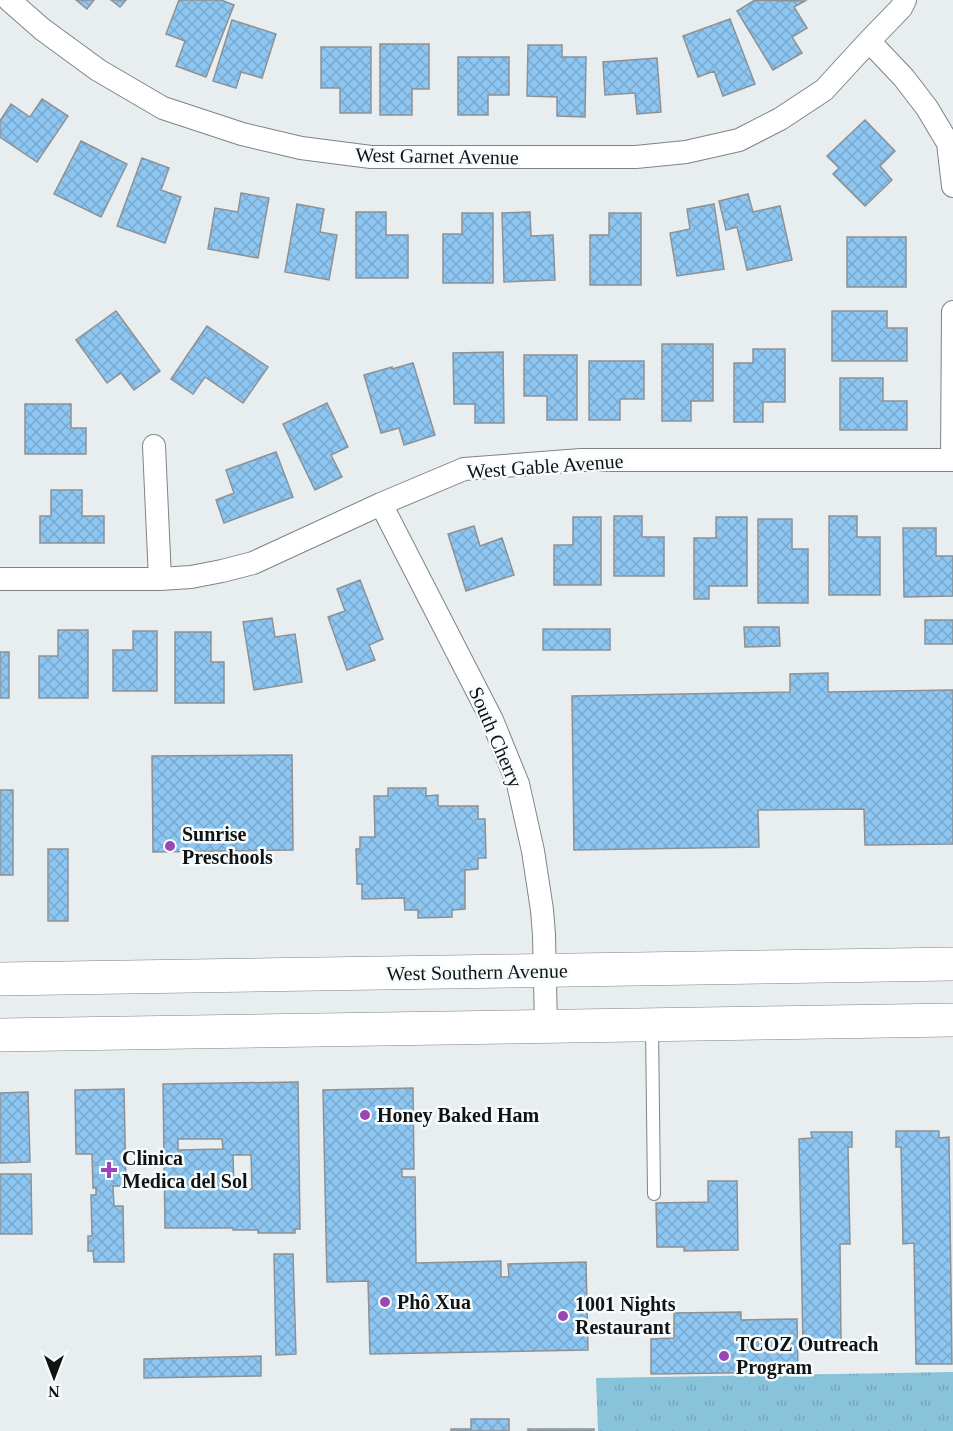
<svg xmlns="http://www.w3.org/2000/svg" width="953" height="1431" viewBox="0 0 953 1431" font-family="Georgia,serif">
  <defs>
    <pattern id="park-tufts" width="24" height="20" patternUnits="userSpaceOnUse" patternTransform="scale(1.5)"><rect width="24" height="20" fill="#88c3da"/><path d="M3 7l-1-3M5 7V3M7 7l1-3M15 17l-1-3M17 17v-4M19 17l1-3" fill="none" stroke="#74a7ba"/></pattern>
    <pattern id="building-cross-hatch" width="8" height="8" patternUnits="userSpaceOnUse" patternTransform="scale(1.5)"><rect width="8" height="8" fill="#8ec6f2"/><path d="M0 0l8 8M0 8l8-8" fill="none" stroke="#79a9cf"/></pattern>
  </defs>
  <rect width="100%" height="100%" fill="#e8eef0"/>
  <!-- park -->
  <path fill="url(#park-tufts)" d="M953 1372V1431H598L596 1378Z"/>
  <!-- building -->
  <path fill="url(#building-cross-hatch)" stroke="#8d9194" stroke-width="1.5" fill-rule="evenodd" d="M76 0H94L87 9Z
    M111 0H126L120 7Z
    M179 0H221L234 5 206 77 176 66 185 41 166 34Z
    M755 0 805 1 794 7 807 28 792 37 802 53 773 70 737 11Z
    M730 19 755 84 723 96 714 71 698 77 683 36Z
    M232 20 276 34 262 78 241 72 236 88 213 81Z
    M380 44H429V89H412V115H380Z
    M528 45H562V57H586L585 117 557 116V97L527 96Z
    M321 47H371V113H340V88H321Z
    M458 57H509V95H488V115H458Z
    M657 58 661 112 637 114 635 93 605 95 603 62Z
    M42 99 68 116 37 162 0 137V121L11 104 30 117Z
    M865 120 895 151 880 166 892 180 865 206 833 174 839 168 827 156Z
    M81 141 127 164 101 217 54 194Z
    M142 158 169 168 161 190 181 197 165 243 117 226Z
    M241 193 269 198 258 258 208 249 215 208 238 212Z
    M748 194 753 212 780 206 792 260 747 270 737 227 726 230 719 201Z
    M297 204 324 209 320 232 337 235 329 280 285 272Z
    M714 204 724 269 677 276 670 233 690 229 687 209Z
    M356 212H386V235H408V278H356Z
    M530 212 531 236 553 235 555 280 504 282 502 213Z
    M462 213H493V283H443V234H462Z
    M609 213H641V285H590V235H609Z
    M847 237H906V287H847Z
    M116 311 160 371 134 390 121 373 107 383 76 340Z
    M832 311H887V328H907V361H832Z
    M207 326 268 367 243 403 205 377 193 394 171 379Z
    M662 344H713V401H691V421H662Z
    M753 349H785V402H763V422H734V363H753Z
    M503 352 504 423H475V404H454L453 353Z
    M524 355H577V420H547V396H524Z
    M589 361H644V399H620V420H589Z
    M413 363 435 435 404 445 399 428 381 433 364 375 392 367V369Z
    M840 378H883V401H907V430H840Z
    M327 403 348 447 331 455 342 477 315 490 283 424Z
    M25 404H71V428H86V454H25Z
    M276 452 293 497 224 523 216 500 234 493 226 470Z
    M51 490H82V516H104V543H40V516H51Z
    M614 516H642V537H664V576H614Z
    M829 516H857V537H880V595H829Z
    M573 517H601V585H554V545H573Z
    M716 517H747V586H709V599H694V538H716Z
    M758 519H792V549H808V603H758Z
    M474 526 480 546 502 538 514 575 466 591 448 534Z
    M903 528H936V556H953V596L904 597Z
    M360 580 383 639 369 645 375 660 347 670 328 617 345 611 337 589Z
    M272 618 275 637 295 634 302 682 254 690 243 622Z
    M925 620H953V644H925Z
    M744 627H779L780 646 745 647Z
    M543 629H610V650H543Z
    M58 630H88V698H39V656H58Z
    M133 631H157V691H113V650H133Z
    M175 632H211V662H224V703H175Z
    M0 652H9V698H0Z
    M828 673V692L953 690V844L865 845 864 809 758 810 759 847 574 850 572 696 790 692V674Z
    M292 755 293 850 153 852 152 756Z
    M388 788H426V796L438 795V806H478V819H485L486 858H478V869L465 870V909L452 910V917L418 918V910H405L404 898 362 899V884H357L356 849H360V837H375L374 796H388Z
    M0 790H13V875H0Z
    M48 849H68V921H48Z
    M298 1082 300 1229H295V1233H258V1230H233V1228H165L163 1084ZM178 1139H222L223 1149 178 1150ZM233 1155H251L252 1189H234Z
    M413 1088 414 1169H402V1177H415L416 1263 501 1261V1277H509L508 1264 586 1262 588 1350 370 1354 368 1281 327 1282 323 1090Z
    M124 1089 126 1186H113L114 1206H123L124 1262H94L93 1251H88V1236H92L91 1195H96V1188H93L92 1154H76L75 1090Z
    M28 1092 30 1162 0 1163V1093Z
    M896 1131H939V1138L949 1137 952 1364H916L914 1243 903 1244 901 1147H896Z
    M811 1132H852V1147H848L850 1244H840L841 1343 803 1344 799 1139 812 1138Z
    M0 1174H31L32 1234H0Z
    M708 1181H737L738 1250 684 1251V1247H657L656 1203 708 1202Z
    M274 1254H293L296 1354 276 1355Z
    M741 1312V1320L797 1319 798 1372 651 1374V1339L674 1338V1313Z
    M261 1356V1376L144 1378V1359Z
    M471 1419H509V1431H451V1429H471Z
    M528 1429H594V1431H528Z"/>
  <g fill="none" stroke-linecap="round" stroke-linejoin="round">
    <defs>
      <path id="lane" d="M652 1026 654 1194"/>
      <path id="street" d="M9 0 42 29 98 70 163 108 242 134 301 148 371 157H636L686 152 739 140 780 119 824 90 869 41
        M905 0 901 8 869 41 904 78 927 108 948 143 953 186
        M154 446 160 579
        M381 504 492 720 518 784 533 851 542 910 544 935 546 1027
        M0 579H160L191 577 222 571 253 563 381 504 464 469 581 460H952L953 312"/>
      <path id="secondary" d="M0 979 953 964
        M0 1035 953 1020"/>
    </defs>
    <!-- lane casing -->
    <use href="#lane" stroke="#7e8385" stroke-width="14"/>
    <!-- street casing -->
    <use href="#street" stroke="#7e8385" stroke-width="24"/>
    <!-- secondary casing -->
    <use href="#secondary" stroke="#7e8385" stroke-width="34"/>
    <!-- lane -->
    <use href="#lane" stroke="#fff" stroke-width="12"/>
    <!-- street -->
    <use href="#street" stroke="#fff" stroke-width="22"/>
    <!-- secondary -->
    <use href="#secondary" stroke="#fff" stroke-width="33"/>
  </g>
  <!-- markers -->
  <g fill="#9b46b4" stroke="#f6fbfd" stroke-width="2">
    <circle cx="170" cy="846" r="6"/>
    <circle cx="365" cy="1115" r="6"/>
    <path d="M106 1161h6v6h6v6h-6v6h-6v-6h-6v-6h6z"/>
    <circle cx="385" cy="1302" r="6"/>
    <circle cx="563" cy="1316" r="6"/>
    <circle cx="724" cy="1356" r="6"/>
  </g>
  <g text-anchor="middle" stroke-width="5" stroke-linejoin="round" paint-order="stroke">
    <!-- street labels -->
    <g font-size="20" fill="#111313" stroke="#f6fbfd">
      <text transform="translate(437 156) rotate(1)" y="7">West Garnet Avenue</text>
      <text transform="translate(545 466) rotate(-4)" y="7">West Gable Avenue</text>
      <text transform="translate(496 737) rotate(67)" y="7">South Cherry</text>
      <text transform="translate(477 972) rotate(-1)" y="7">West Southern Avenue</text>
    </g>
    <!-- poi labels -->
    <g font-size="20" font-weight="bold" fill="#111313" stroke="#f6fbfd" text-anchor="start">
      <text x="182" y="841">Sunrise<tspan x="182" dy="23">Preschools</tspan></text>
      <text x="377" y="1122">Honey Baked Ham</text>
      <text x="122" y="1165">Clinica<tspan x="122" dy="23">Medica del Sol</tspan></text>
      <text x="397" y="1309">Phô Xua</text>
      <text x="575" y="1311">1001 Nights<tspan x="575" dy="23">Restaurant</tspan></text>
      <text x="736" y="1351">TCOZ Outreach<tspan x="736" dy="23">Program</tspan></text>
    </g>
  </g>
  <!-- north arrow -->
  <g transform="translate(54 1377) rotate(180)" stroke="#f6fbfd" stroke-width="4.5" paint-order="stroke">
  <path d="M0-4.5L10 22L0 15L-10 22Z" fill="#111313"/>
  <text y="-9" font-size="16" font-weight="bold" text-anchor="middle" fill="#111313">N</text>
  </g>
</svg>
